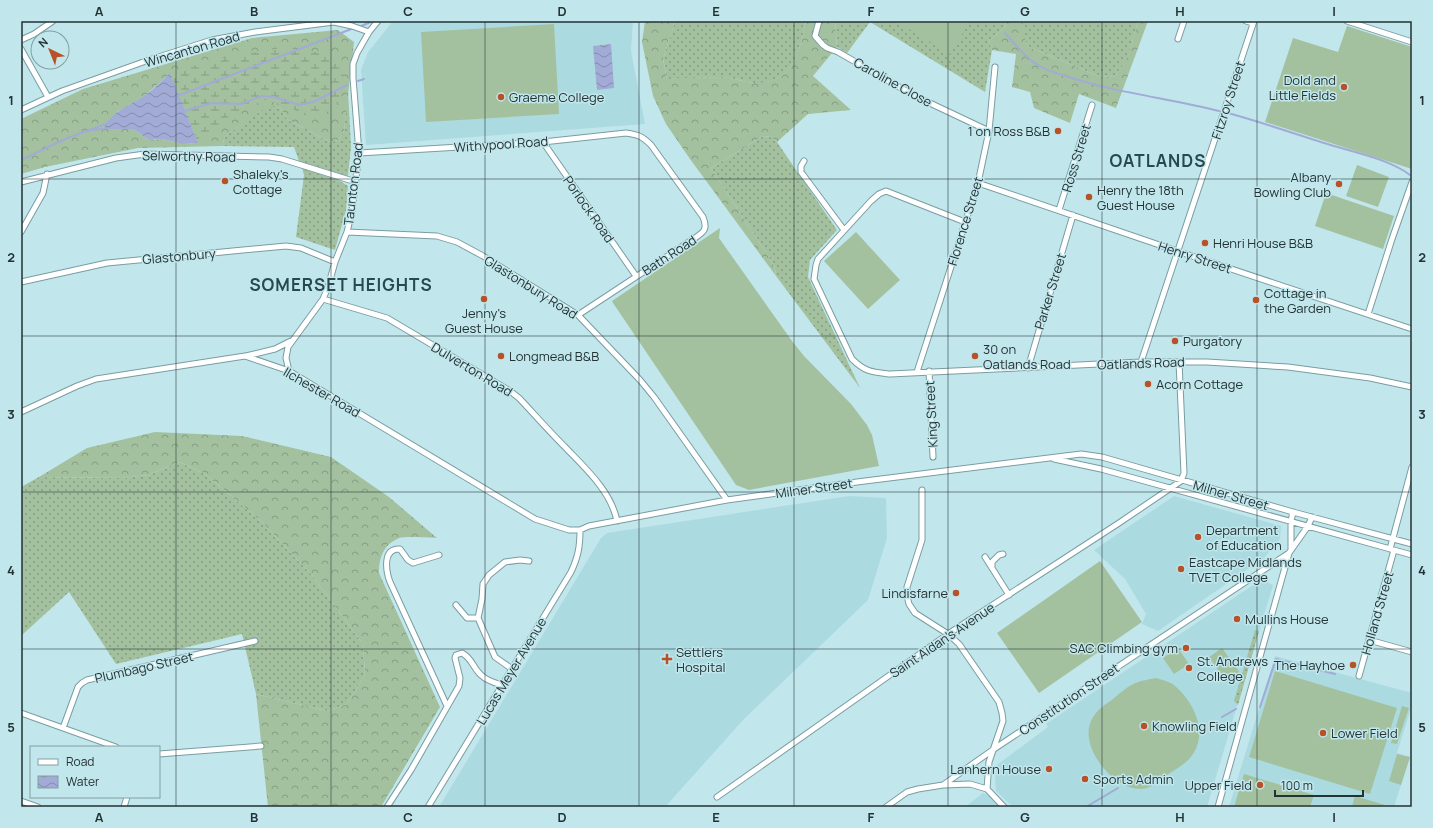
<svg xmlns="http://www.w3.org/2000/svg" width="1433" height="828" viewBox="0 0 1433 828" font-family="Manrope,sans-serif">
  <defs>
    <pattern id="grass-dots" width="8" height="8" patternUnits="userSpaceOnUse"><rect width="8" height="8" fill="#a4c19f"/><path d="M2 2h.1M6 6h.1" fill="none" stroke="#859d82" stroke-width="1.8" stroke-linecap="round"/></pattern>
    <pattern id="forest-crowns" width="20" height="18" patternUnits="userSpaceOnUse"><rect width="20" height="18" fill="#a4c19f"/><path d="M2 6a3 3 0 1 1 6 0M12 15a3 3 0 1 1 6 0" fill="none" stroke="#859d82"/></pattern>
    <pattern id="wetland-marsh" width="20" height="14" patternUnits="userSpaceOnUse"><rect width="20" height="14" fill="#a4c19f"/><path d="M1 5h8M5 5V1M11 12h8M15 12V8" fill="none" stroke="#859d82"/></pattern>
    <pattern id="water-waves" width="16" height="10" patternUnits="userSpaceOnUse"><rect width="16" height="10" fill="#a1abd6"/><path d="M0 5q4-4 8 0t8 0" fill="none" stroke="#838cae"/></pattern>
  </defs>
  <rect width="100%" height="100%" fill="#c1e7ec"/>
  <!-- built -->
  <path fill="#abdae1" d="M393 21H633L631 51 645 124 366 145 361 70 368 52Z
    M849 496 886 498 887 538 868 600 744 719 665 807H439L601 538 607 533Z
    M1174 496 1281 526 1280 539 1264 558 1158 631 1142 624 1146 614 1125 579 1094 550Z
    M1262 579 1273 585 1207 807H1013L996 791 995 778 997 765 1048 727 1046 724Z
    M1275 656 1412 693V705L1397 753 1410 757 1394 807H1229Z
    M983 793 988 795 999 807H965Z"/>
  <!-- grass -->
  <path fill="url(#grass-dots)" d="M675 21H806C800 48 796 79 761 83 750 84 734 78 722 77 704 77 685 79 667 79L663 59Z
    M835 21H1008L1004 28 989 41 992 50 985 92 870 22 847 53 837 47Z
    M1024 21H1138L1127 60 1114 77 1098 76 1029 47 1023 37Z
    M348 90 351 147 348 176 299 161 294 147 222 146 225 136 270 104 280 108 288 120 330 142 339 140 344 131Z
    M763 136 771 137 777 142 837 230 810 260 808 277 860 388 776 276 775 268 770 259 711 168Z
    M302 168 340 181 348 186 346 210 335 250 296 237 304 175Z
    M179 462 205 474 260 520 312 575 363 644 365 675 347 704 327 711 256 694 242 634 116 664 69 592 21 636V487L39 477 122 478 148 475Z
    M1255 630 1259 631 1238 705 1234 701Z"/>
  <!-- forest -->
  <path fill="url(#forest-crowns)" fill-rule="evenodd" d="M645 21H675L663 59 667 79C685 78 704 77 722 77 734 78 750 84 761 83 796 78 800 48 806 21H835L837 47 813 76 851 110 808 114 777 142 771 137 763 136 711 168 770 259 775 268 776 276 690 159 666 124 653 96 642 42Z
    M1008 21H1024V37L1029 47 1098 76 1114 77 1127 59 1138 21H1148L1116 108 1079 94 1070 123 1034 108 1030 92 1012 87 1016 54 992 50 989 41 1004 28Z
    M338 30 354 42 344 131 339 140 330 142 288 120 280 108 270 105 225 136 222 146 138 148 45 167 21 174V119L83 89 252 38ZM170 74 198 143 184 144 162 139 149 140 133 129H103L117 112 143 97Z
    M155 432 242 436 331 457 389 497 437 538C429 538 406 536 399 538 383 545 379 558 379 573L440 707 381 807H268L256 694 327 711 347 704 365 675 363 644 312 575 260 520 205 474 179 462 148 475 122 478 39 477 87 448Z"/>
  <!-- wetland -->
  <path fill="url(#wetland-marsh)" d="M281 48C308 50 322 49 343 68 343 80 342 99 332 108 328 111 323 114 319 117L304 115 287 106 265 100 241 110 222 121 198 143 170 73 221 58Z"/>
  <!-- pitch -->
  <path fill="#a4c19f" d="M896 21H970L950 54Z
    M554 24 559 114 426 122 421 32Z
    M1347 26 1412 47V169L1265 122 1293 38 1338 52Z
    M1357 165 1389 177 1378 207 1346 196Z
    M1326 193 1394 216 1383 249 1315 226Z
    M720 228 719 238 792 341 804 356 851 404 867 425 872 435 879 466 749 490 736 485 613 303 612 301Z
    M856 232 900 280 868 309 824 261Z
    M1100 561 1142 622 1039 693 997 633Z
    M1178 648 1189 664 1174 674 1163 658Z
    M1222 648 1241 674 1227 683 1209 657Z
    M1275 671 1397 708 1370 794 1249 757Z
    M1156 678C1162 680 1171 682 1175 686 1194 702 1208 732 1193 754 1188 762 1178 768 1170 773 1163 778 1156 785 1147 788 1129 793 1109 777 1099 762 1090 749 1084 732 1093 717 1098 709 1106 704 1113 699 1131 684 1133 682 1156 678Z
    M1402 706 1409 708 1397 744 1391 743Z
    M1397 754 1410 757 1401 785 1389 781Z
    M1244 774 1314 795 1310 807H1234Z
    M1355 796 1385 805 1384 807H1352Z"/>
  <!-- water -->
  <path fill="url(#water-waves)" d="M611 44 614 88 597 90 593 46Z
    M170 73 198 143 184 144 162 139 149 140 133 129H103C113 110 128 107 144 96 153 90 162 81 170 73Z"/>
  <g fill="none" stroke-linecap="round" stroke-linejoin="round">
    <!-- stream -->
    <path stroke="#a1abd6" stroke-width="2" d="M359 27 373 21
      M1005 33C1015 44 1025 58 1038 65 1046 71 1057 73 1066 76 1116 93 1168 98 1219 111
      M358 81 364 79
      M177 96 354 28
      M185 111 212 103 241 104 262 96 274 97 299 105 313 102 347 85
      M1228 113C1261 122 1292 133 1324 143 1349 151 1390 159 1410 175
      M91 130 103 129
      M21 160 65 139 108 123
      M1260 707 1276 659 1335 674
      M1222 717 1236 709
      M1086 807 1118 788"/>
    <defs>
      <path id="street" d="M819 21 815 36 823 45 827 48 838 52 915 96 989 131
        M1246 21 1253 23
        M1347 21 1412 42
        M1178 39 1184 21
        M21 40 34 34 53 21
        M21 49 48 97
        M21 110 62 91 146 61 212 40 255 32 334 22 352 26 369 32
        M543 142 636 276
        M359 153 543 142 626 133C639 135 642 136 651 145L703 217C708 229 704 232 695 238L578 315
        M804 161 801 166V172L844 230
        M21 182 116 158 145 154 269 157 282 159 356 182
        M978 183 1177 251 1412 329
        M1059 210 1092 105
        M965 222 886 191 879 194 871 201 818 259 816 265 814 279 852 359C865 372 872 372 890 374L1141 362H1207L1288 367 1370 378 1412 387
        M21 232 43 193 47 174
        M347 232 437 236 457 242 483 256 578 315 640 380 654 397 727 500
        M21 282 107 263 286 246 301 248 335 262
        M323 299 387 318 510 391 519 398C534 414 549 431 565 447 585 468 611 491 617 521
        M1368 314 1392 239 1412 182
        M246 356 275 349 291 341
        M1141 362 1254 21
        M1028 368 1073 215
        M289 371 286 358 288 347 323 299 328 287 335 262 347 232 352 211 359 153 353 78V64L357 53 369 32 378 21
        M929 371 933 457
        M917 372 978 183 989 131 995 67
        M21 412 77 386 96 379 245 356 289 371 535 519 569 530H580L589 526 727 500 857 482 1081 454 1102 457 1293 512 1412 544
        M1054 459 1101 469 1412 555
        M922 490V540L907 587V596L909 604 915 613 948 634 959 644 999 702 1002 713 1003 721 989 762 987 789
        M1291 548V521L1293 512
        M1390 549 1412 467
        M439 555 413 563 408 560 400 549C382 548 386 571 390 582L447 706
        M985 557 1009 595
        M992 568V562L999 555 1003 554
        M456 605 467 618H478
        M1369 640 1412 652
        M512 669 495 657 478 618 482 599 483 584 489 575 505 562 520 560 529 561
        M1359 676 1394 550
        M21 713 116 747
        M63 728 78 687 82 683 87 680 255 641
        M159 754 261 746
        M944 785 970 784 987 789 1004 807
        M717 797 948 634 1119 523 1181 481 1184 473 1179 362
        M21 801 38 807
        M124 807 127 797
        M387 807 411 770 459 686 460 678 455 658 456 655 462 653C472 658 473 668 481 675 487 681 495 683 502 685
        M428 807 571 572C578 557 580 547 580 530
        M886 807 907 792 918 789 943 785 994 749 1289 553
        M1218 807 1289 553 1308 526 1312 517"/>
    </defs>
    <!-- street casing -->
    <use href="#street" stroke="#799da2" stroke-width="7"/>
    <!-- street -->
    <use href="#street" stroke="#fff" stroke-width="5"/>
  </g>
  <!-- grid -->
  <path fill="none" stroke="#233234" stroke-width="1" stroke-opacity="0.55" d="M176 21V807M331 21V807M485 21V807M639 21V807M794 21V807M948 21V807M1102 21V807M1257 21V807M21 179H1412M21 336H1412M21 492H1412M21 649H1412"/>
  <!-- markers -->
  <g fill="#b75127" stroke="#c1e7ec" stroke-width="1.5">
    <circle cx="1344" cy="87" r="4"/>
    <circle cx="501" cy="97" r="4"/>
    <circle cx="1058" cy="131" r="4"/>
    <circle cx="225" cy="181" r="4"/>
    <circle cx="1339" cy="184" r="4"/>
    <circle cx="1089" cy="197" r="4"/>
    <circle cx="1205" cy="243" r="4"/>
    <circle cx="484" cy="299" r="4"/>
    <circle cx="1256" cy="300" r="4"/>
    <circle cx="1175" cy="341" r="4"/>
    <circle cx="501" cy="356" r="4"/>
    <circle cx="975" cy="356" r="4"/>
    <circle cx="1148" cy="384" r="4"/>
    <circle cx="1198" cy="537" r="4"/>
    <circle cx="1181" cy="569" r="4"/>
    <circle cx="956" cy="593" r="4"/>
    <circle cx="1237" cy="619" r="4"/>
    <circle cx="1186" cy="648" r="4"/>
    <path d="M665 653h4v4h4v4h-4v4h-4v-4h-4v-4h4z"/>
    <circle cx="1353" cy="665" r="4"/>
    <circle cx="1189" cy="668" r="4"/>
    <circle cx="1144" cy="726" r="4"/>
    <circle cx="1323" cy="733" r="4"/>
    <circle cx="1049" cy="769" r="4"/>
    <circle cx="1085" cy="779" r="4"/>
    <circle cx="1260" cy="785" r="4"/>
  </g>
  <g text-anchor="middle" stroke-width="3" stroke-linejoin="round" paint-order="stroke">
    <!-- street labels -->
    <g font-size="13" fill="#233234" stroke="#c1e7ec">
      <text transform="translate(192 49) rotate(-16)" y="5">Wincanton Road</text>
      <text transform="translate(893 82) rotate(29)" y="5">Caroline Close</text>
      <text transform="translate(1228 100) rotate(-72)" y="5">Fitzroy Street</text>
      <text transform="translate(501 144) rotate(-4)" y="5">Withypool Road</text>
      <text transform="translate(189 156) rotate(1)" y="5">Selworthy Road</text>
      <text transform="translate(1076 158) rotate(-73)" y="5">Ross Street</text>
      <text transform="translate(353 184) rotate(-83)" y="5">Taunton Road</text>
      <text transform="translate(589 209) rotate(55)" y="5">Porlock Road</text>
      <text transform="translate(965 221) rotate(-73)" y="5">Florence Street</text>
      <text transform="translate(669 255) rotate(-33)" y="5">Bath Road</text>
      <text transform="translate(179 256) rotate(-5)" y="5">Glastonbury</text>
      <text transform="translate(1195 257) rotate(18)" y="5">Henry Street</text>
      <text transform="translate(531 287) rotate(32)" y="5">Glastonbury Road</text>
      <text transform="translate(1050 291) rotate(-73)" y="5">Parker Street</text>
      <text transform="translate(1141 363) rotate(-2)" y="5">Oatlands Road</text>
      <text transform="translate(472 369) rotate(31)" y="5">Dulverton Road</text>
      <text transform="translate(322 392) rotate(30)" y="5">Ilchester Road</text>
      <text transform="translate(931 414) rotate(-93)" y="5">King Street</text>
      <text transform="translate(814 488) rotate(-8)" y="5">Milner Street</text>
      <text transform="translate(1231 495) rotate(16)" y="5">Milner Street</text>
      <text transform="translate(1377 613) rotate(-74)" y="5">Holland Street</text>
      <text transform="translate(942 640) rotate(-34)" y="5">Saint Aidan's Avenue</text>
      <text transform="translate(144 667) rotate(-13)" y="5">Plumbago Street</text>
      <text transform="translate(511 671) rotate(-59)" y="5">Lucas Meyer Avenue</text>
      <text transform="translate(1069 699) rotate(-34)" y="5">Constitution Street</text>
    </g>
    <!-- poi labels -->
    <g font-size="13" fill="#233234" stroke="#c1e7ec" text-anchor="start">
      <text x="1336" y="85" text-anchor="end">Dold and<tspan x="1336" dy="15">Little Fields</tspan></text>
      <text x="509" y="102">Graeme College</text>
      <text x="1050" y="136" text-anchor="end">1 on Ross B&amp;B</text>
      <text x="233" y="179">Shaleky's<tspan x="233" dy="15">Cottage</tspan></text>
      <text x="1331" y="182" text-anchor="end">Albany<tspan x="1331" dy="15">Bowling Club</tspan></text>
      <text x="1097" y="195">Henry the 18th<tspan x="1097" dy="15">Guest House</tspan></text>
      <text x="1213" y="248">Henri House B&amp;B</text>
      <text x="1264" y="298">Cottage in<tspan x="1264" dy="15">the Garden</tspan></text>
      <text x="484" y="318" text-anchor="middle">Jenny's<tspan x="484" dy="15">Guest House</tspan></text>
      <text x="1183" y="346">Purgatory</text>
      <text x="983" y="354">30 on<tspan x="983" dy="15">Oatlands Road</tspan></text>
      <text x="509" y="361">Longmead B&amp;B</text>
      <text x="1156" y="389">Acorn Cottage</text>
      <text x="1206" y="535">Department<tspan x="1206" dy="15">of Education</tspan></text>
      <text x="1189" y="567">Eastcape Midlands<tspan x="1189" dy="15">TVET College</tspan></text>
      <text x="948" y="598" text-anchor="end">Lindisfarne</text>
      <text x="1245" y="624">Mullins House</text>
      <text x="1178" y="653" text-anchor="end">SAC Climbing gym</text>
      <text x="676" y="657">Settlers<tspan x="676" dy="15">Hospital</tspan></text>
      <text x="1197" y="666">St. Andrews<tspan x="1197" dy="15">College</tspan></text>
      <text x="1345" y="670" text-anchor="end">The Hayhoe</text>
      <text x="1152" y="731">Knowling Field</text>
      <text x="1331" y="738">Lower Field</text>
      <text x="1041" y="774" text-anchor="end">Lanhern House</text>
      <text x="1093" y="784">Sports Admin</text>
      <text x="1252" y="790" text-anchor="end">Upper Field</text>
    </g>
    <!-- district labels -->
    <g font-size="17" font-weight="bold" letter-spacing="1" fill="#28494e" stroke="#c1e7ec">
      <text x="1158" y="167">OATLANDS</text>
      <text x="341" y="291">SOMERSET HEIGHTS</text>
    </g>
  </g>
  <!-- border -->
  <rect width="1433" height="828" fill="none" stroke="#c1e7ec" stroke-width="44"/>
  <!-- legend -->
  <rect x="30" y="746" width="130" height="52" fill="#c1e7ec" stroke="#829fa2"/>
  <rect x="38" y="759" width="20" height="6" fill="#ffffff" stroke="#829fa2"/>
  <text x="66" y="766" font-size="12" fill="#233234">Road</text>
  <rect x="38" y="776" width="20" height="12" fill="url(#water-waves)" stroke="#829fa2"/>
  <text x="66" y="786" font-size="12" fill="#233234">Water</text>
  <!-- north arrow -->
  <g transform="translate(50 50) rotate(317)"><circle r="19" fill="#c1e7ec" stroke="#829fa2"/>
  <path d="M0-3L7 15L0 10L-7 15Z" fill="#b75127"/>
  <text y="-6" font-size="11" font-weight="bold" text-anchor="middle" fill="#233234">N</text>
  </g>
  <!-- scale -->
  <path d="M1275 790v6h88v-6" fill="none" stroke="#233234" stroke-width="2"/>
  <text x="1281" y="790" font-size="12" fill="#233234" stroke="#c1e7ec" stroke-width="3" paint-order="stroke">100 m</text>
  <rect x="22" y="22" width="1389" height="784" fill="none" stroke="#233234" stroke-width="1.5"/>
  <g font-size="13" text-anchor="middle" font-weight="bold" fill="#233234">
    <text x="99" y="16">A</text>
    <text x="254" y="16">B</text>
    <text x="408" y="16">C</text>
    <text x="562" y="16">D</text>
    <text x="716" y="16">E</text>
    <text x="871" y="16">F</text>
    <text x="1025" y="16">G</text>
    <text x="1180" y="16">H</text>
    <text x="1334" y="16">I</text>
    <text x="11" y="105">1</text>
    <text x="1422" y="105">1</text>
    <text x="11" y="262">2</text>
    <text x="1422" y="262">2</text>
    <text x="11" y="419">3</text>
    <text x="1422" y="419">3</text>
    <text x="11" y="575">4</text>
    <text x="1422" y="575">4</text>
    <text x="11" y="732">5</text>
    <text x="1422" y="732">5</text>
    <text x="99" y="822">A</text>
    <text x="254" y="822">B</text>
    <text x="408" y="822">C</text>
    <text x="562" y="822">D</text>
    <text x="716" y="822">E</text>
    <text x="871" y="822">F</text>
    <text x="1025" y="822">G</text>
    <text x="1180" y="822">H</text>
    <text x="1334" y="822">I</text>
  </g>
</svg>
